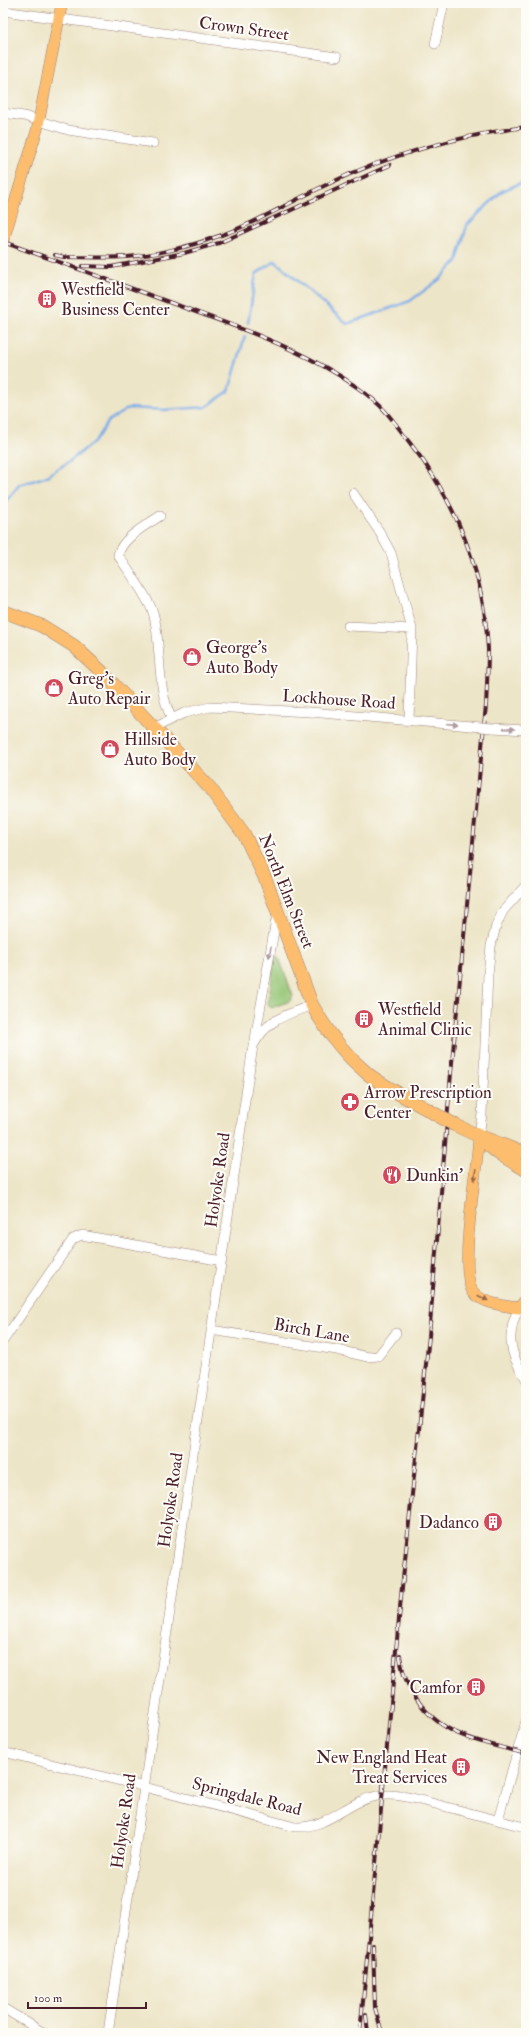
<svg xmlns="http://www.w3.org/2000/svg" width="529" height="2036" viewBox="0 0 529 2036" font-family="'IM FELL Double Pica',serif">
  <rect width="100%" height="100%" fill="#fdfcf7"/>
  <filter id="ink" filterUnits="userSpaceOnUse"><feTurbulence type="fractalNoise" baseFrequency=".025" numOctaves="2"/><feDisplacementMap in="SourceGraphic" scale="8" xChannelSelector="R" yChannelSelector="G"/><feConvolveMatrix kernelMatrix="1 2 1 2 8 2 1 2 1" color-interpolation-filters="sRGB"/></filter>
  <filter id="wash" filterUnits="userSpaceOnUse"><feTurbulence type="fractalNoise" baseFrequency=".012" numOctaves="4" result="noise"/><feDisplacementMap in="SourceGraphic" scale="16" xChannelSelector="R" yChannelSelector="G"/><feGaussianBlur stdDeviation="0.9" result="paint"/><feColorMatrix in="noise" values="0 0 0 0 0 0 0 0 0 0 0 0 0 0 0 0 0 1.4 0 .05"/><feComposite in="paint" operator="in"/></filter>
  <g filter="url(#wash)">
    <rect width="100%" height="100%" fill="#ede5c7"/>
    <!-- green -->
    <path fill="#95c575" stroke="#707250" d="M278 955 293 996 290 1001 271 1008 268 1004 275 956Z"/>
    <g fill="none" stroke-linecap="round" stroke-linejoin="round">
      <!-- stream -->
      <path stroke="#7dace7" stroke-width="2.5" d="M248 323 256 274 275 261 347 324 410 301 440 279 457 261 467 225 502 191 526 181
        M3 505 19 485 45 477 70 461 95 441 108 421 129 408 165 410 206 407 229 391 245 336"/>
    </g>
  </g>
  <g filter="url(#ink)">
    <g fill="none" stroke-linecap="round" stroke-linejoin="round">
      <defs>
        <path id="minor" d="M3 11 337 57
          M435 44 444 3
          M3 113 24 116 68 130 153 143
          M353 493 379 531 391 553 412 629 409 720
          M160 516C145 526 122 538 118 555 127 569 151 601 154 616 162 650 156 688 172 719
          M348 626 412 629
          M154 728 184 713 210 707 310 712 471 726
          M492 728 526 730
          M255 1039 277 914
          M479 1136 482 1114 488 974 491 946 496 926 503 911 526 885
          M519 1308C505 1335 510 1355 526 1379
          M211 1330 337 1350 368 1357 378 1356 396 1333
          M3 1341 73 1239 82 1235 222 1261
          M3 1752 137 1785 295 1827C328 1829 347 1801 377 1796 398 1792 423 1801 443 1806 471 1813 498 1821 526 1827
          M498 1820 526 1721
          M3 2008 44 2033
          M108 2033 253 1046C267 1019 286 1015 312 1005"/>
        <path id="major" d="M3 241 37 130 62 3
          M479 1136C478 1165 457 1275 474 1293 484 1304 505 1306 519 1308L526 1299"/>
        <path id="highway" d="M3 611 42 626 74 646 102 672 209 787 244 834 265 878 312 1005C327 1032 345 1055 368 1074 387 1089 414 1101 435 1114
          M455 1125 479 1136 526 1154
          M481 1139 498 1153 526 1170"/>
      </defs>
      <!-- minor casing -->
      <use href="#minor" stroke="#9c8279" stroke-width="10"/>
      <!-- major casing -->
      <use href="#major" stroke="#9c8279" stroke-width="12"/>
      <!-- highway casing -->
      <use href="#highway" stroke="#9c8279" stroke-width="14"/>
      <!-- minor -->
      <use href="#minor" stroke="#fff" stroke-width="9"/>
      <!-- major -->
      <use href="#major" stroke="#fcbd6e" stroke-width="11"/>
      <!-- highway -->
      <use href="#highway" stroke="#fcbd6e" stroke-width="13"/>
      <defs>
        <path id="rail" d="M3 242C60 262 117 283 174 304 226 323 277 340 325 367 343 377 372 396 385 411 394 421 402 433 410 443 457 503 484 573 488 649 488 667 487 686 486 705L451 1073 429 1336 401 1597 360 2033
          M55 255 64 257C85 257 106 258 127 257 154 255 188 247 213 238 253 225 288 203 326 185 385 156 461 135 526 127
          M82 266 111 267 184 253 219 243 390 165
          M400 1655C401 1668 406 1682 413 1693 439 1738 481 1741 526 1754
          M373 1944 375 2008 382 2033
          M366 2015 368 2033"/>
      </defs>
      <!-- rail casing -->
      <use href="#rail" stroke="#4a1f2b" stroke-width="4"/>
      <!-- rail -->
      <use href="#rail" stroke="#fdfcf7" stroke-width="2.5" stroke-dasharray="8" stroke-linecap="butt"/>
      <defs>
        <path id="minor-bridge" d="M471 726 492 728"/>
        <path id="highway-bridge" d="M435 1114 455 1125"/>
      </defs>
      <!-- minor-bridge casing -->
      <use href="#minor-bridge" stroke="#9c8279" stroke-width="10" stroke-linecap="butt"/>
      <!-- highway-bridge casing -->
      <use href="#highway-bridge" stroke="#9c8279" stroke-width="14" stroke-linecap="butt"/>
      <!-- minor-bridge -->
      <use href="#minor-bridge" stroke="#fff" stroke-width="9"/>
      <!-- highway-bridge -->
      <use href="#highway-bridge" stroke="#fcbd6e" stroke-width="13"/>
    </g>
    <!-- one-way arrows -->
    <defs><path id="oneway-solid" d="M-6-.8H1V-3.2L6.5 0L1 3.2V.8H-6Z"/></defs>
    <g fill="#ae9aa0">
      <use href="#oneway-solid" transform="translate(452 724) rotate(5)"/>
      <use href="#oneway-solid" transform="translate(509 729) rotate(2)"/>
      <use href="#oneway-solid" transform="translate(270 952) rotate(101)"/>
    </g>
    <g fill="#9a6649">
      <use href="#oneway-solid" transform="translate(475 1175) rotate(97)"/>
      <use href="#oneway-solid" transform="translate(483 1298) rotate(27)"/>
    </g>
  </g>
  <!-- icons -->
  <defs>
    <symbol id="building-disc" viewBox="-11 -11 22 22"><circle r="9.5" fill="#d1495b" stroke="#fdfcf7"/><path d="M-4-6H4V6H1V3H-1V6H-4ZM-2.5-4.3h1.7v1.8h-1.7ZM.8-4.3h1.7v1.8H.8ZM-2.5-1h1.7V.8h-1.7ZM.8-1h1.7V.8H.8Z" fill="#fff"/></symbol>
    <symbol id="shop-disc" viewBox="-11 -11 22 22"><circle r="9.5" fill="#d1495b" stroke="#fdfcf7"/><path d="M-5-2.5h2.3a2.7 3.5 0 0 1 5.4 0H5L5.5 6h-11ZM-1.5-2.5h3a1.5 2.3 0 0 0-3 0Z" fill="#fff"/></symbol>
    <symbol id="pharmacy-disc" viewBox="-11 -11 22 22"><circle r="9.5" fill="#d1495b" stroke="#fdfcf7"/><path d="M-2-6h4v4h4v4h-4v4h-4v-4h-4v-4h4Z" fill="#fff"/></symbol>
    <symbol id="restaurant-disc" viewBox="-11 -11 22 22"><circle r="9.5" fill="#d1495b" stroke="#fdfcf7"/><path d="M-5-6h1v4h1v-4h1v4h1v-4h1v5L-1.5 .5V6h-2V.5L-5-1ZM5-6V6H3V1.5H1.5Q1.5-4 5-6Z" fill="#fff"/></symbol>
  </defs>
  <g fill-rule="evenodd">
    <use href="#building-disc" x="36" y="288" width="22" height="22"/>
    <use href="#shop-disc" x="181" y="646" width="22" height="22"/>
    <use href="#shop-disc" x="43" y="677" width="22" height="22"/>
    <use href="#shop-disc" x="99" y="738" width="22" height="22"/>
    <use href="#building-disc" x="353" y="1008" width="22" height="22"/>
    <use href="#pharmacy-disc" x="339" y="1091" width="22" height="22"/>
    <use href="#restaurant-disc" x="381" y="1164" width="22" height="22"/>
    <use href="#building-disc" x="482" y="1511" width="22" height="22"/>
    <use href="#building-disc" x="465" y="1676" width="22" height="22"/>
    <use href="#building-disc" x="450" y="1756" width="22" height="22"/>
  </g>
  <g text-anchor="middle" stroke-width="4" stroke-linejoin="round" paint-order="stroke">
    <!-- street labels -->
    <g font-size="17" fill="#4a1f2b" stroke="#fdfcf7">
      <text transform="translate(244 28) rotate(8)" y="6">Crown Street</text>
      <text transform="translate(339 699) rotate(4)" y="6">Lockhouse Road</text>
      <text transform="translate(287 891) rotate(68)" y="6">North Elm Street</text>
      <text transform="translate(217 1180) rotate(-82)" y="6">Holyoke Road</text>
      <text transform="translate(312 1330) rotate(10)" y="6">Birch Lane</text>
      <text transform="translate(170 1500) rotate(-82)" y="6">Holyoke Road</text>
      <text transform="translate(247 1796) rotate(14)" y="6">Springdale Road</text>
      <text transform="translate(123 1821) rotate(-82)" y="6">Holyoke Road</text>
    </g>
    <!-- poi labels -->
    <g font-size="17" fill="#4a1f2b" stroke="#fdfcf7" text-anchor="start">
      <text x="61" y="295">Westfield<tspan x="61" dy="20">Business Center</tspan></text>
      <text x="206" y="653">George's<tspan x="206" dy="20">Auto Body</tspan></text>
      <text x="68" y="684">Greg's<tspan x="68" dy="20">Auto Repair</tspan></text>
      <text x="124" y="745">Hillside<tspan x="124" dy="20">Auto Body</tspan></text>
      <text x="378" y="1015">Westfield<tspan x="378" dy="20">Animal Clinic</tspan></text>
      <text x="364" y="1098">Arrow Prescription<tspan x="364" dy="20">Center</tspan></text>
      <text x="406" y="1181">Dunkin'</text>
      <text x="479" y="1528" text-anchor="end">Dadanco</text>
      <text x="462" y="1693" text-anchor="end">Camfor</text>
      <text x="447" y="1763" text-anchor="end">New England Heat<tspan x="447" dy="20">Treat Services</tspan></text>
    </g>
  </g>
  <!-- margin -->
  <rect width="529" height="2036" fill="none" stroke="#fdfcf7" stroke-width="16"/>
  <!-- scale -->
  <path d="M28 2002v6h118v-6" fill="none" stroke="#4a1f2b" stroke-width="2"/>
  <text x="34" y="2002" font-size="12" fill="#4a1f2b" stroke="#fdfcf7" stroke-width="3" paint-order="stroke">100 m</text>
</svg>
